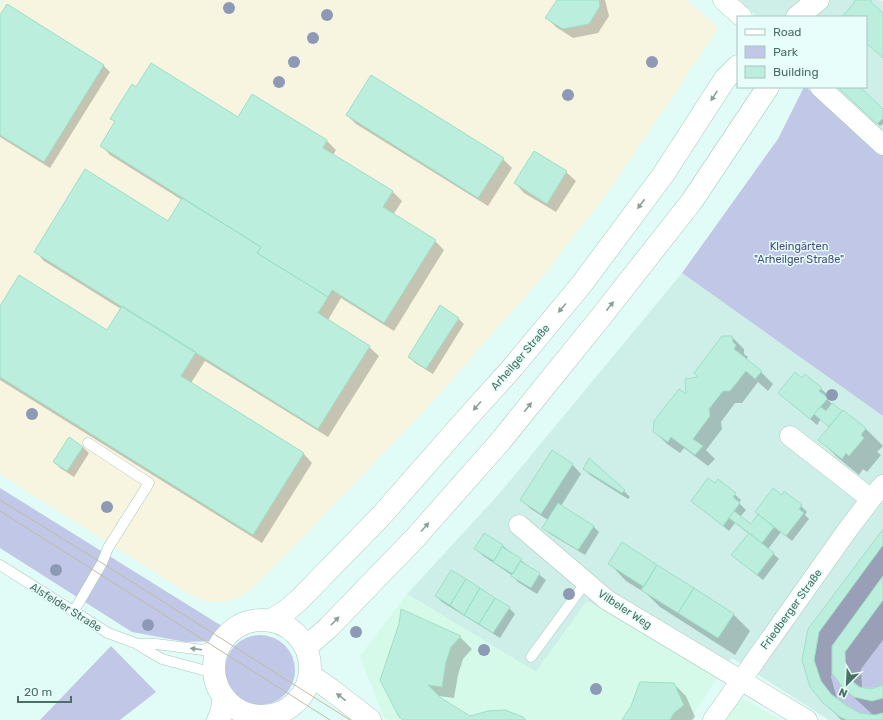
<svg xmlns="http://www.w3.org/2000/svg" width="883" height="720" viewBox="0 0 883 720" font-family="Rubik,sans-serif">
  <rect width="100%" height="100%" fill="#e1fbf7"/>
  <!-- residential -->
  <path fill="#ceefe8" d="M739 0H880L883 2V133L833 87H866V17H757Z
    M682 273 883 416V720H829L732 658 717 678 587 601 536 672 407 594 499 494Z"/>
  <!-- commercial -->
  <path fill="#d6faea" d="M407 594 536 672 587 601 717 678 690 720H388L384 718 360 656Z
    M741 697 781 720H726Z"/>
  <!-- education -->
  <path fill="#f7f4df" d="M3 0H687L718 28 668 104 608 192 543 276 438 396 286 555 254 587 240 597 223 602 205 601 189 594 0 474V5Z"/>
  <!-- green -->
  <path fill="#c1c7e7" d="M804 87H806L883 154V416L682 273 778 139Z
    M0 488 225 628 211 641 186 642 132 632 0 548Z
    M883 545V576L832 646V673L844 688 854 697 872 701 883 698V713L875 715 860 713 847 706 831 694 821 681 814 660 819 632Z
    M883 600V685C865 691 858 688 846 673L845 652Z
    M225 670a35 35 0 1 1 70 0a35 35 0 1 1-70 0Z
    M111 646 156 692 120 720H40Z"/>
  <!-- shadow -->
  <path fill="#0003" fill-rule="evenodd" d="M558 0H605L609 16 598 33 573 38 556 27 547 18Z
    M7 6 104 66 110 72 50 168 0 137V17Z
    M839 87H859L883 110V124L880 126Z
    M137 88 239 119 253 96 327 141 336 150 333 155 393 192 402 201 393 215 435 241 444 250 394 331 341 298 328 320 369 347 379 356 328 437 205 361 191 383 303 453 312 463 262 543 0 380V308L107 331 121 309 44 261 35 251 168 222 182 200 110 155 101 145 116 122 112 118Z
    M347 115 503 159 512 168 488 206 356 124Z
    M566 172 576 181 556 212 524 193 515 183Z
    M458 318 464 324 433 374 415 363 409 357Z
    M732 337 744 349V354L748 357 746 360 761 372 773 384 768 391 758 382 742 403H735L721 422 722 429 706 450 715 459 708 466 684 448 680 453 667 444 654 431 687 396Z
    M805 375 828 395 825 397 833 405 842 413 843 411 866 429 883 446 877 452 881 455 867 472 863 469 859 475 837 457 820 440 830 427 821 419 817 425 779 393 802 379Z
    M83 447 89 453 74 477 60 468 54 462Z
    M589 460 624 491 630 497 628 499 590 475 584 469Z
    M572 464 581 474 561 506 593 526 599 532 585 555 550 534 544 528 548 520 531 509 521 500Z
    M719 481 741 500 739 503 746 510 740 517 751 525 782 496 801 506 807 512 805 515 809 519 792 541 781 532 768 549 779 559 763 580 732 555 749 534 735 523 729 531 692 500 715 485Z
    M883 531V640L861 669 862 688 871 690 883 686V720H841L824 702 811 687 809 630ZM832 671 844 688 874 716 860 714 846 707 837 699 831 677Z
    M484 535 503 546 546 580 537 594 518 582 513 576 482 555 476 549Z
    M610 564 733 614 750 631 735 655 660 607 647 594 626 581Z
    M436 596 509 608 515 614 500 638 442 602Z
    M460 637 472 649 463 659 458 675 454 698 438 696 469 717 524 720H403L381 680Z
    M674 684 686 696 695 717 692 720H623Z"/>
  <!-- building -->
  <path fill="#bbeedc" stroke="#9ce0c7" d="M557 0H599L600 6 589 24 563 29 545 18Z
    M855 0H871V2L883 13V58L866 43V17H842L854 3Z
    M7 4 104 65 44 162 0 135V15Z
    M151 63 238 117 252 94 327 140 323 148 393 191 383 207 436 240 384 323 332 290 328 297 257 253 261 247 100 146 115 121 110 119 132 84 136 87Z
    M371 75 504 158 478 198 346 115Z
    M838 87H860L883 109V118L877 124Z
    M534 151 567 171 547 204 514 183Z
    M85 169 168 221 182 198 261 247 257 253 328 297 318 313 370 346 318 429 34 252Z
    M19 275 107 330 122 306 196 352 181 376 304 453 253 535 0 377V306Z
    M440 305 459 318 426 369 408 357Z
    M722 336H732L733 342 736 345 734 349 762 371 755 379 746 371 730 391H723L709 409 710 416 693 439 703 446 695 455 671 437 668 442 653 432 654 421 679 389 686 394 685 379 698 377 694 373Z
    M795 372 802 378 805 374 822 388 819 391 828 398 810 419 778 393Z
    M832 403 842 411 829 427 814 414 821 407 826 411Z
    M843 410 866 428 861 435 864 438 849 456 846 453 842 459 818 440Z
    M69 437 83 447 67 471 53 462Z
    M552 450 573 464 541 514 520 500Z
    M589 458 625 490 622 493 583 469Z
    M708 478 715 483 718 479 736 493 733 497 740 503 723 526 691 501Z
    M773 488 782 495 784 491 802 505 799 509 804 513 786 536 755 512Z
    M558 503 594 526 578 550 542 528Z
    M734 511 751 524 758 514 774 527 762 543 729 518Z
    M883 529V545L819 632 814 660 821 681 831 694 847 706 860 713 875 715 883 713V720H847L840 717 823 703 810 687 802 660 808 629Z
    M484 533 503 545 494 561 474 549Z
    M749 533 774 553 757 575 731 555Z
    M622 542 657 565 644 587 608 564Z
    M502 547 522 559 513 574 493 562Z
    M520 561 540 573 531 588 511 576Z
    M657 565 694 588 678 613 641 590Z
    M451 570 466 579 450 605 435 596Z
    M883 576V600L845 652 846 673 852 681 859 687 871 689 883 685V698L872 701 854 697 844 689 832 673V646Z
    M466 579 480 588 464 615 450 605Z
    M480 588 495 598 479 624 464 615Z
    M694 588 734 614 718 638 678 613Z
    M495 598 510 607 493 633 479 624Z
    M401 609 461 636 451 647 446 662 442 687 428 685 441 698 470 716 488 711 505 710 523 717 526 720H403L399 717 380 680 399 624Z
    M640 682 674 683 684 705 674 713 670 720H622L631 706Z"/>
  <g fill="none" stroke-linecap="round" stroke-linejoin="round">
    <defs>
      <path id="service" d="M0 565 108 633 135 643 162 659 214 673
        M74 611 102 563 108 548 149 483 88 443
        M138 644H156L203 650 213 646 222 639
        M531 657 586 582"/>
      <path id="minor" d="M723 0 742 17
        M820 87 883 145
        M790 436 871 499
        M519 525 607 600 807 720
        M713 720 846 532 871 499 883 485"/>
      <path id="tertiary" d="M797 17 818 0
        M214 668a48 48 0 1 1 96 0a48 48 0 1 1-96 0Z
        M271 620 286 611 299 600 381 516 467 418 513 367 581 285 663 175 725 79 738 66
        M306 647 328 628 415 538 499 443 600 318 692 201 768 87
        M310 675 330 689 370 720
        M218 720 220 717 224 698"/>
    </defs>
    <!-- service casing -->
    <use href="#service" stroke="#a7c8be" stroke-width="11"/>
    <!-- minor casing -->
    <use href="#minor" stroke="#a7c8be" stroke-width="21"/>
    <!-- tertiary casing -->
    <use href="#tertiary" stroke="#a7c8be" stroke-width="23"/>
    <!-- service -->
    <use href="#service" stroke="#fff" stroke-width="10"/>
    <!-- minor -->
    <use href="#minor" stroke="#fff" stroke-width="20"/>
    <!-- tertiary -->
    <use href="#tertiary" stroke="#fff" stroke-width="22"/>
    <!-- tram -->
    <path stroke="#c2bca2" stroke-width="1" d="M0 500 102 563 350 720
      M0 511 330 720"/>
  </g>
  <!-- trees -->
  <g fill="#8d9ab6">
    <circle cx="229" cy="8" r="6"/>
    <circle cx="327" cy="15" r="6"/>
    <circle cx="313" cy="38" r="6"/>
    <circle cx="294" cy="62" r="6"/>
    <circle cx="652" cy="62" r="6"/>
    <circle cx="279" cy="82" r="6"/>
    <circle cx="568" cy="95" r="6"/>
    <circle cx="832" cy="395" r="6"/>
    <circle cx="32" cy="414" r="6"/>
    <circle cx="107" cy="507" r="6"/>
    <circle cx="56" cy="570" r="6"/>
    <circle cx="569" cy="594" r="6"/>
    <circle cx="148" cy="625" r="6"/>
    <circle cx="356" cy="632" r="6"/>
    <circle cx="484" cy="650" r="6"/>
    <circle cx="596" cy="689" r="6"/>
  </g>
  <!-- one-way arrows -->
  <defs><path id="oneway-solid" d="M-6-.8H1V-3.2L6.5 0L1 3.2V.8H-6Z"/></defs>
  <g fill="#89a298">
    <use href="#oneway-solid" transform="translate(714 96) rotate(123)"/>
    <use href="#oneway-solid" transform="translate(641 204) rotate(127)"/>
    <use href="#oneway-solid" transform="translate(610 306) rotate(-52)"/>
    <use href="#oneway-solid" transform="translate(562 308) rotate(130)"/>
    <use href="#oneway-solid" transform="translate(477 406) rotate(132)"/>
    <use href="#oneway-solid" transform="translate(528 407) rotate(-51)"/>
    <use href="#oneway-solid" transform="translate(425 527) rotate(-49)"/>
    <use href="#oneway-solid" transform="translate(335 621) rotate(-46)"/>
    <use href="#oneway-solid" transform="translate(196 649) rotate(-173)"/>
    <use href="#oneway-solid" transform="translate(341 697) rotate(-142)"/>
  </g>
  <g text-anchor="middle" stroke-width="3" stroke-linejoin="round" paint-order="stroke">
    <!-- park labels -->
    <g font-size="11" fill="#484b81" stroke="#e7fefb">
      <text x="799" y="250">Kleingärten<tspan x="799" dy="13">"Arheilger Straße"</tspan></text>
    </g>
    <!-- street labels -->
    <g font-size="11" fill="#4a7061" stroke="#e7fefb">
      <text transform="translate(520 357) rotate(-49)" y="4">Arheilger Straße</text>
      <text transform="translate(66 607) rotate(32)" y="4">Alsfelder Straße</text>
      <text transform="translate(625 609) rotate(33)" y="4">Vilbeler Weg</text>
      <text transform="translate(791 609) rotate(-54)" y="4">Friedberger Straße</text>
    </g>
  </g>
  <!-- legend -->
  <rect x="737" y="16" width="130" height="72" fill="#e7fefb" stroke="#a8c5bd"/>
  <rect x="745" y="29" width="20" height="6" fill="#ffffff" stroke="#a8c5bd"/>
  <text x="773" y="36" font-size="12" fill="#4a7061">Road</text>
  <rect x="745" y="46" width="20" height="12" fill="#c1c7e7" stroke="#a8c5bd"/>
  <text x="773" y="56" font-size="12" fill="#4a7061">Park</text>
  <rect x="745" y="66" width="20" height="12" fill="#bbeedc" stroke="#a8c5bd"/>
  <text x="773" y="76" font-size="12" fill="#4a7061">Building</text>
  <!-- north arrow -->
  <g transform="translate(847 684) rotate(204)" stroke="#e7fefb" stroke-width="3" paint-order="stroke">
  <path d="M0-3L7 15L0 10L-7 15Z" fill="#4a7061"/>
  <text y="-6" font-size="11" font-weight="bold" text-anchor="middle" fill="#4a7061">N</text>
  </g>
  <!-- scale -->
  <path d="M18 696v6h53v-6" fill="none" stroke="#4a7061" stroke-width="2"/>
  <text x="24" y="696" font-size="12" fill="#4a7061" stroke="#e7fefb" stroke-width="3" paint-order="stroke">20 m</text>
</svg>
